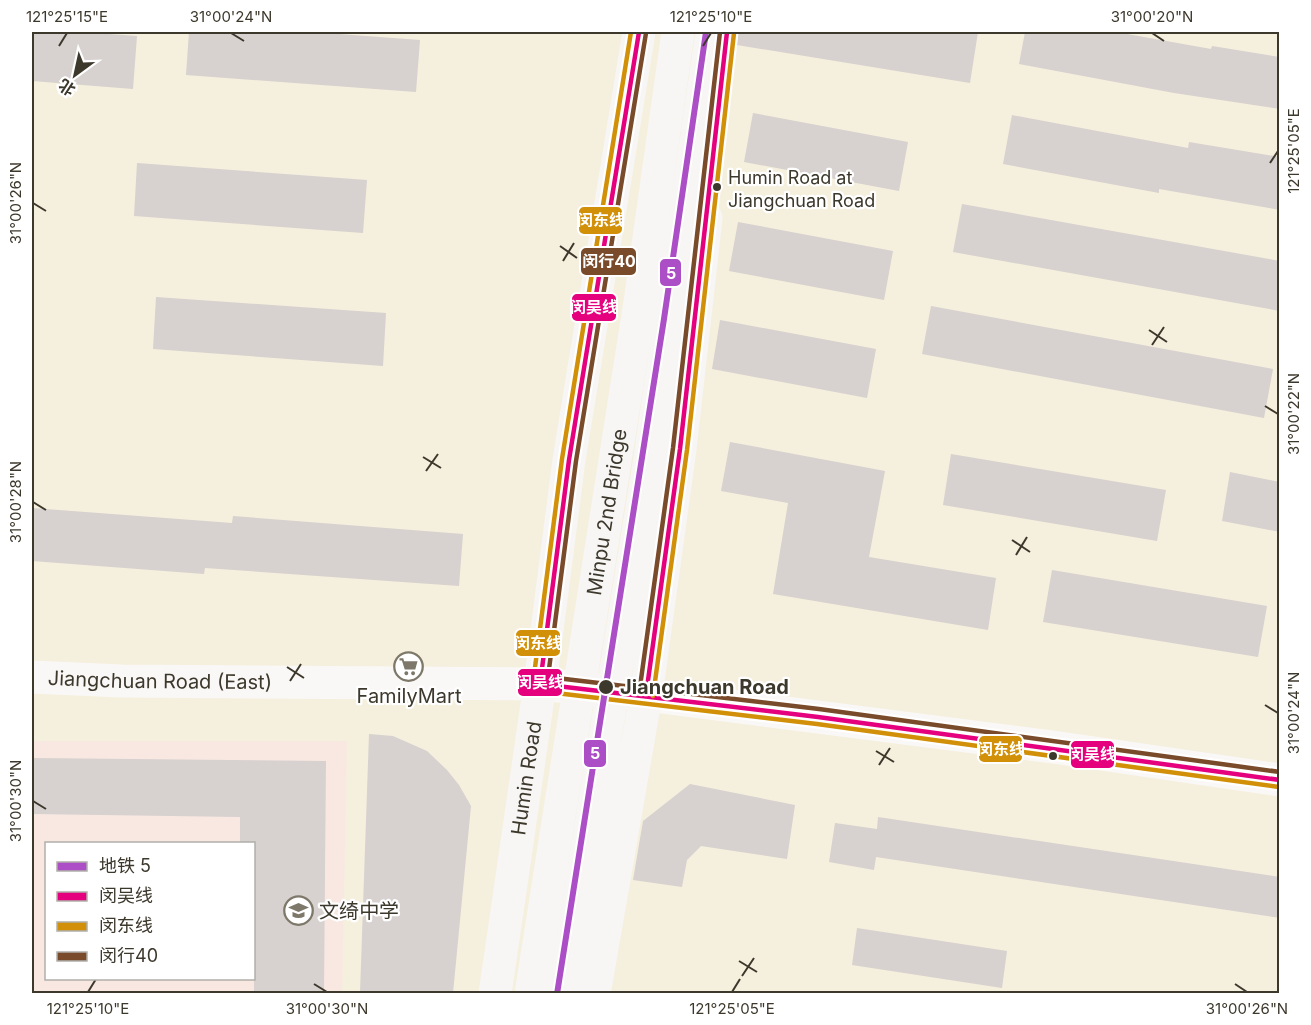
<svg xmlns="http://www.w3.org/2000/svg" width="1311" height="1025" viewBox="0 0 1311 1025" font-family="Inter,'Noto Sans SC',sans-serif">
  <rect width="100%" height="100%" fill="#f5efdd"/>
  <!-- education -->
  <path fill="#f9e8e2" fill-rule="evenodd" d="M32 741H347L342 993 32 994ZM46 844H254V978H46Z"/>
  <!-- building -->
  <path fill="#d7d1cf" d="M32 32H81L137 36 133 89 32 81Z
    M189 32H312L420 40 416 92 186 75Z
    M732 32H978L970 83 731 44Z
    M1025 32H1116L1211 49 1212 46 1280 57V109L1174 93 1019 64Z
    M753 113 908 142 899 191 744 162Z
    M1012 115 1188 148 1189 142 1280 157V210L1159 189V193L1003 164Z
    M137 163 367 180 363 233 134 216Z
    M962 204 1280 261V311L953 252Z
    M738 222 893 251 884 300 729 271Z
    M156 297 386 313 383 366 153 349Z
    M931 306 1273 369 1264 418 922 354Z
    M720 320 876 349 867 398 712 369Z
    M730 442 885 471 869 557 996 578 988 630 773 594 788 503 721 491Z
    M951 454 1166 490 1157 541 943 505Z
    M1230 472 1280 482V532L1222 521Z
    M32 508 232 523 233 516 463 534 459 586 205 568 204 574 32 561Z
    M1052 570 1267 606 1258 657 1043 622Z
    M369 734 393 736 427 751 447 770 459 785 471 806 453 993H360Z
    M32 758 326 761 324 993H254V843H240V817L32 814Z
    M690 784 795 805 787 859 701 846 687 860 682 887 633 880 643 821Z
    M878 817 1280 877V918L876 857 874 870 829 862 835 823 877 829Z
    M857 928 1007 951 1002 988 852 965Z"/>
  <g fill="none" stroke-linecap="round" stroke-linejoin="round">
    <!-- secondary -->
    <path stroke="#faf8f7" stroke-width="33" id="s1" d="M32 677 121 681 540 684 646 695 1053 747 1280 780"/>
    <!-- primary -->
    <g stroke="#f7f6f5" stroke-width="33">
      <path id="s2" d="M495 994 540 684 569 460 639 32"/>
      <path id="s3" d="M531 994 640 302 678 32"/>
      <path d="M564 994 649 464 712 32"/>
      <path d="M594 994 646 695 680 449 706 218"/>
    </g>
    <defs>
      <path id="bus-1" d="M639 32 569 460 540 684 818 717 1280 780
        M646 695 680 449 727 32"/>
      <path id="bus-2" d="M631 32 562 459 533 683 534 689 539 691 817 724 1279 787
        M653 696 687 450 734 33"/>
      <path id="bus-3" d="M646 33 576 461 548 677 819 709 1280 772
        M639 694 673 448 720 32"/>
    </defs>
    <!-- bus-1 casing -->
    <use href="#bus-1" stroke="#fff" stroke-width="9"/>
    <!-- bus-2 casing -->
    <use href="#bus-2" stroke="#fff" stroke-width="9"/>
    <!-- bus-3 casing -->
    <use href="#bus-3" stroke="#fff" stroke-width="9"/>
    <!-- bus-1 -->
    <use href="#bus-1" stroke="#e5007d" stroke-width="4.5"/>
    <!-- bus-2 -->
    <use href="#bus-2" stroke="#d29009" stroke-width="4.5"/>
    <!-- bus-3 -->
    <use href="#bus-3" stroke="#7a4b2a" stroke-width="4.5"/>
    <defs>
      <path id="metro-1" d="M557 994 664 319 706 32"/>
    </defs>
    <!-- metro-1 casing -->
    <use href="#metro-1" stroke="#fff" stroke-width="10"/>
    <!-- metro-1 -->
    <use href="#metro-1" stroke="#ac4fc6" stroke-width="6"/>
  </g>
  <!-- ticks -->
  <path fill="none" stroke="#3d382c" stroke-width="2" d="M231 33 244 41M1152 33 1164 41M59 46 67 33M703 46 711 33M1270 163 1278 151M33 203 46 211M560 246 577 258M563 261 574 243M1149 330 1167 342M1152 345 1164 327M1265 406 1278 414M423 457 441 468M426 471 438 454M33 502 46 510M1012 540 1030 552M1016 555 1027 537M287 667 304 678M290 681 301 664M1265 705 1278 713M876 751 894 762M879 765 890 748M33 801 46 809M739 961 757 972M742 976 754 958M314 984 327 992M1235 984 1247 992M88 992 96 979M732 992 740 979"/>
  <!-- icons -->
  <defs>
    <symbol id="supermarket-ring" viewBox="-11 -11 22 22"><circle r="9.5" fill="#fff" stroke="#7d786a" stroke-width="1.5"/><path d="M-6-5.5h2.5l.6 2H6L4.5 2H-2.5L-4.4-4H-6ZM-1.5 3.2a1.3 1.3 0 1 0 .1 0ZM3 3.2a1.3 1.3 0 1 0 .1 0Z" fill="#7d786a"/></symbol>
    <symbol id="school-ring" viewBox="-11 -11 22 22"><circle r="9.5" fill="#fff" stroke="#7d786a" stroke-width="1.5"/><path d="M0-5L7-2L0 1L-7-2ZM-4 1L0 2.5L4 1V4Q0 6-4 4Z" fill="#7d786a"/></symbol>
  </defs>
  <g fill-rule="evenodd">
    <use href="#supermarket-ring" x="392" y="650" width="33" height="33"/>
    <use href="#school-ring" x="282" y="894" width="33" height="33"/>
  </g>
  <!-- markers -->
  <g fill="#3d382c" stroke="#fff" stroke-width="2">
    <circle cx="717" cy="187" r="5"/>
    <circle cx="606" cy="687" r="8"/>
    <circle cx="1053" cy="756" r="5"/>
  </g>
  <g text-anchor="middle" stroke-width="4.5" stroke-linejoin="round" paint-order="stroke">
    <!-- bus labels -->
    <g font-size="18" fill="#3d382c" stroke="#fff" text-anchor="start">
      <text x="728" y="184">Humin Road at<tspan x="728" dy="23">Jiangchuan Road</tspan></text>
    </g>
    <!-- street labels -->
    <g font-size="20" fill="#3d382c" stroke="#fff">
      <text dy="7" stroke="none"><textPath href="#s3" startOffset="488">Minpu 2nd Bridge</textPath></text>
      <text dy="7" stroke="none"><textPath href="#s1" startOffset="128">Jiangchuan Road (East)</textPath></text>
      <text dy="7" stroke="none"><textPath href="#s2" startOffset="218">Humin Road</textPath></text>
    </g>
    <!-- stop labels -->
    <g font-size="20" font-weight="bold" fill="#3d382c" stroke="#fff" text-anchor="start">
      <text x="620" y="694">Jiangchuan Road</text>
    </g>
    <!-- poi labels -->
    <g font-size="20" fill="#3d382c" stroke="#fff">
      <text x="409" y="703">FamilyMart</text>
      <text x="319" y="918" text-anchor="start">文绮中学</text>
    </g>
  </g>
  <g stroke="#fff" stroke-width="2">
    <rect x="578" y="206" width="45" height="29" rx="6" fill="#d29009"/>
    <rect x="580" y="247" width="57" height="29" rx="6" fill="#7a4b2a"/>
    <rect x="659" y="258" width="23" height="29" rx="6" fill="#ac4fc6"/>
    <rect x="571" y="293" width="46" height="29" rx="6" fill="#e5007d"/>
    <rect x="515" y="629" width="46" height="28" rx="6" fill="#d29009"/>
    <rect x="517" y="668" width="46" height="29" rx="6" fill="#e5007d"/>
    <rect x="978" y="735" width="45" height="28" rx="6" fill="#d29009"/>
    <rect x="583" y="739" width="24" height="29" rx="6" fill="#ac4fc6"/>
    <rect x="1070" y="740" width="45" height="29" rx="6" fill="#e5007d"/>
  </g>
  <g font-size="16" text-anchor="middle" font-weight="bold" fill="#fff">
    <text x="601" y="226">闵东线</text>
    <text x="609" y="267">闵行40</text>
    <text x="671" y="279">5</text>
    <text x="594" y="313">闵吴线</text>
    <text x="538" y="649">闵东线</text>
    <text x="540" y="688">闵吴线</text>
    <text x="1001" y="755">闵东线</text>
    <text x="595" y="759">5</text>
    <text x="1092" y="760">闵吴线</text>
  </g>
  <!-- border -->
  <rect width="1311" height="1025" fill="none" stroke="#ffffff" stroke-width="66"/>
  <!-- legend -->
  <rect x="45" y="842" width="210" height="138" fill="#ffffff" stroke="#b1afab" stroke-width="1.5"/>
  <rect x="57" y="862" width="30" height="9" fill="#ac4fc6" stroke="#b1afab" stroke-width="1.5"/>
  <text x="99" y="872" font-size="18" fill="#3d382c">地铁 5</text>
  <rect x="57" y="892" width="30" height="9" fill="#e5007d" stroke="#b1afab" stroke-width="1.5"/>
  <text x="99" y="902" font-size="18" fill="#3d382c">闵吴线</text>
  <rect x="57" y="922" width="30" height="9" fill="#d29009" stroke="#b1afab" stroke-width="1.5"/>
  <text x="99" y="932" font-size="18" fill="#3d382c">闵东线</text>
  <rect x="57" y="952" width="30" height="9" fill="#7a4b2a" stroke="#b1afab" stroke-width="1.5"/>
  <text x="99" y="962" font-size="18" fill="#3d382c">闵行40</text>
  <!-- north arrow -->
  <g transform="translate(75 75) rotate(213)" stroke="#ffffff" stroke-width="4.5" paint-order="stroke">
  <path d="M0-4.5L10 22L0 15L-10 22Z" fill="#3d382c"/>
  <text y="-9" font-size="16" font-weight="bold" text-anchor="middle" fill="#3d382c">北</text>
  </g>
  <rect x="33" y="33" width="1245" height="959" fill="none" stroke="#3d382c" stroke-width="2"/>
  <g font-size="15" text-anchor="middle" fill="#3d382c">
    <text x="67" y="22">121°25'15"E</text>
    <text x="231" y="22">31°00'24"N</text>
    <text x="711" y="22">121°25'10"E</text>
    <text x="1152" y="22">31°00'20"N</text>
    <text transform="translate(1294 151) rotate(-90)" y="5">121°25'05"E</text>
    <text transform="translate(16 203) rotate(-90)" y="5">31°00'26"N</text>
    <text transform="translate(1294 414) rotate(-90)" y="5">31°00'22"N</text>
    <text transform="translate(16 502) rotate(-90)" y="5">31°00'28"N</text>
    <text transform="translate(1294 713) rotate(-90)" y="5">31°00'24"N</text>
    <text transform="translate(16 801) rotate(-90)" y="5">31°00'30"N</text>
    <text x="88" y="1014">121°25'10"E</text>
    <text x="327" y="1014">31°00'30"N</text>
    <text x="732" y="1014">121°25'05"E</text>
    <text x="1247" y="1014">31°00'26"N</text>
  </g>
</svg>
